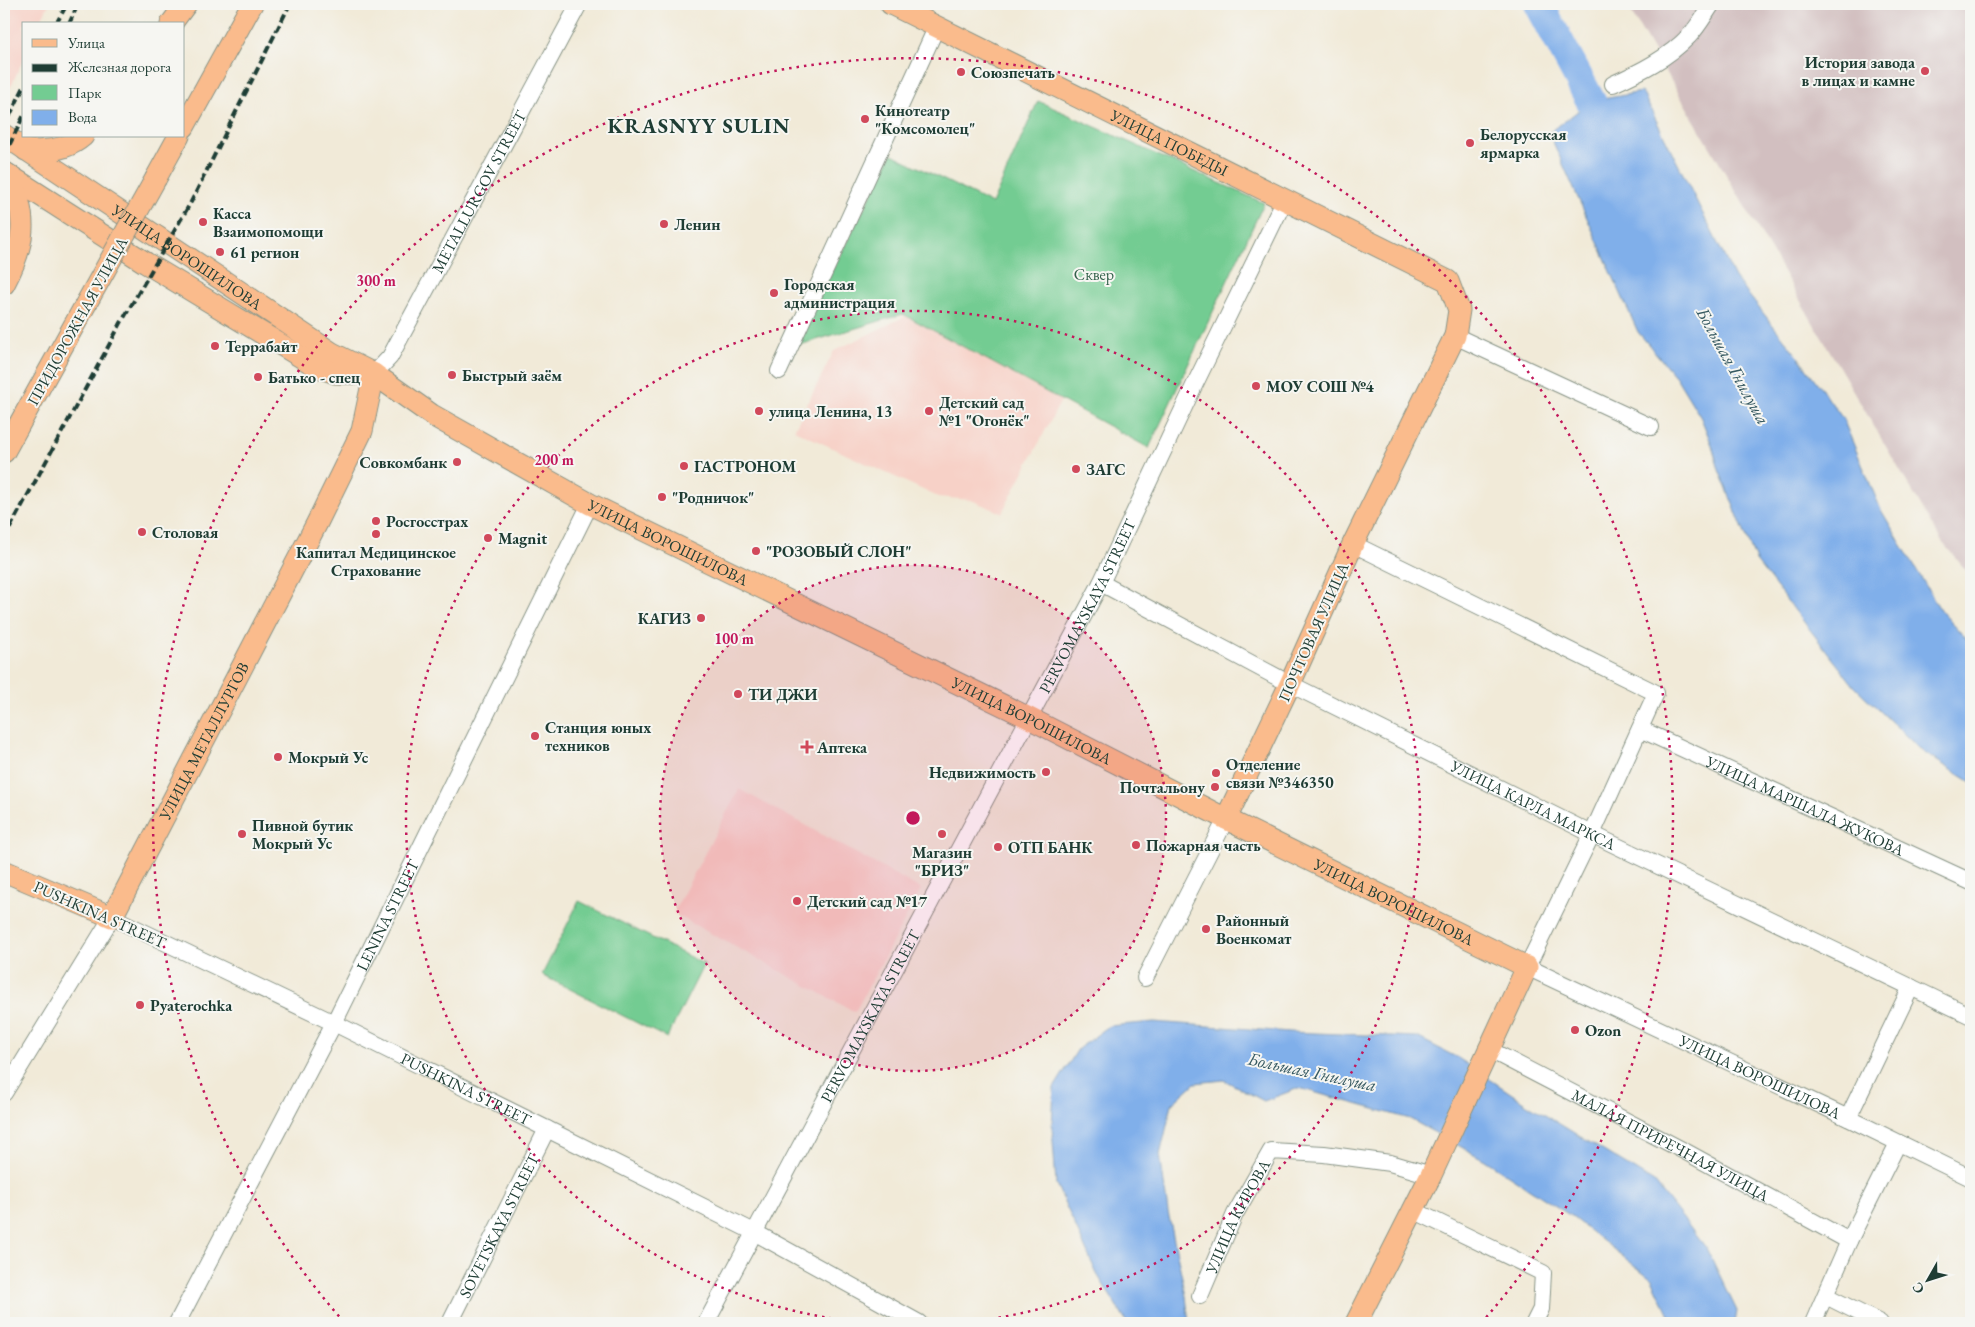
<svg xmlns="http://www.w3.org/2000/svg" width="1975" height="1327" viewBox="0 0 1975 1327" font-family="'EB Garamond',serif">
  <rect width="100%" height="100%" fill="#f6f6f2"/>
  <filter id="ink" filterUnits="userSpaceOnUse"><feTurbulence type="fractalNoise" baseFrequency=".02" numOctaves="2"/><feDisplacementMap in="SourceGraphic" scale="10" xChannelSelector="R" yChannelSelector="G"/><feConvolveMatrix kernelMatrix="1 2 1 2 8 2 1 2 1" color-interpolation-filters="sRGB"/></filter>
  <filter id="wash" filterUnits="userSpaceOnUse"><feTurbulence type="fractalNoise" baseFrequency=".0096" numOctaves="4" result="noise"/><feDisplacementMap in="SourceGraphic" scale="20" xChannelSelector="R" yChannelSelector="G"/><feGaussianBlur stdDeviation="1.12" result="paint"/><feColorMatrix in="noise" values="0 0 0 0 0 0 0 0 0 0 0 0 0 0 0 0 0 1.4 0 .05"/><feComposite in="paint" operator="in"/></filter>
  <g filter="url(#wash)">
    <rect width="100%" height="100%" fill="#f1ead8"/>
    <!-- built -->
    <path fill="#f7d1c7" d="M4 4H49L39 24H24V58L4 101Z
      M912 313 1065 393 1002 513 971 500 938 497 794 430 834 351Z
      M739 789 921 889 855 1012 673 913Z"/>
    <!-- industrial -->
    <path fill="#d2bfc0" d="M1626 4H1971V576L1942 542Z"/>
    <!-- green -->
    <path fill="#73cc92" stroke="#498463" d="M1038 101 1264 203 1149 448 903 314 793 347 892 154 992 204Z
      M579 901 704 964 667 1038 542 975Z"/>
    <!-- water -->
    <path fill="#80afea" stroke="#50768f" d="M1642 92 1735 278 1800 359 1843 419 1881 510 1941 611 1971 644V782L1923 752 1855 687 1756 561 1719 470 1712 445 1701 418 1676 377 1638 332 1549 133 1591 101Z
      M1154 1022 1290 1032 1417 1037 1458 1058 1527 1104 1654 1182 1707 1249 1737 1311 1735 1323H1673L1652 1279 1568 1214 1485 1160 1410 1119 1299 1088 1264 1101 1224 1080 1195 1083 1172 1104 1160 1155 1168 1212 1186 1296 1189 1323H1127L1097 1274 1056 1184 1052 1127 1054 1088 1078 1049 1109 1026Z"/>
    <g fill="none" stroke-linecap="round" stroke-linejoin="round">
      <!-- river -->
      <path stroke="#80afea" stroke-width="30" d="M1539 4 1610 137"/>
    </g>
  </g>
  <g filter="url(#ink)">
    <g fill="none" stroke-linecap="round" stroke-linejoin="round">
      <defs>
        <g id="minor">
          <path d="M1613 84C1640 72 1668 58 1689 36 1698 27 1705 14 1712 4"/>
          <path d="M1455 336 1651 427"/>
          <path d="M779 371 937 26"/>
          <path id="s1" d="M374 374 390 357 579 4"/>
          <path id="s2" d="M1353 544 1656 693 1592 834 1527 967 1848 1118 1971 1178"/>
          <path id="s3" d="M1101 583 1290 684 1592 834 1971 1016"/>
          <path id="s4" d="M1640 729 1971 882"/>
          <path d="M1145 978 1226 819"/>
          <path id="s5" d="M1490 1050 1688 1153 1849 1241"/>
          <path id="s6" d="M4 1093 112 917 334 1023 754 1232 919 1323"/>
          <path d="M1848 1118 1911 987"/>
          <path d="M1413 1210 1543 1273 1541 1309 1534 1323"/>
          <path id="s7" d="M1200 1296 1235 1214 1271 1151 1324 1154 1390 1163 1431 1175"/>
          <path d="M1826 1296 1880 1323"/>
          <path id="s8" d="M177 1323 334 1023 590 504"/>
          <path id="s9" d="M450 1323 547 1129"/>
          <path id="s10" d="M706 1323 1101 583 1193 388 1285 199"/>
          <path d="M1813 1323 1849 1241 1898 1143"/>
        </g>
        <g id="major">
          <path id="s11" d="M891 4 1448 281 1459 310 1455 336 1353 544 1290 684 1226 819"/>
          <path d="M171 24 186 4"/>
          <path d="M184 127 252 4"/>
          <path id="s12" d="M4 135 332 353 374 374 432 415 590 504 1029 718 1226 819 1527 967 1431 1175 1356 1323"/>
          <path d="M26 150C46 152 67 150 83 136"/>
          <path d="M4 172 146 263 316 366 335 373 368 374"/>
          <path d="M156 178 179 136"/>
          <path d="M4 284C25 245 29 217 9 176"/>
          <path d="M4 452 87 302"/>
          <path id="s13" d="M4 871 112 917 317 523 362 431 374 374"/>
        </g>
      </defs>
      <!-- minor casing -->
      <use href="#minor" stroke="#889486" stroke-width="18"/>
      <!-- major casing -->
      <use href="#major" stroke="#889486" stroke-width="23"/>
      <!-- minor -->
      <use href="#minor" stroke="#fff" stroke-width="16"/>
      <!-- major -->
      <use href="#major" stroke="#fabb8c" stroke-width="21"/>
      <!-- rail -->
      <path stroke="#1f3d34" stroke-width="4" stroke-dasharray="8 4" stroke-linecap="butt" d="M56 24 67 4
        M69 24 78 4
        M4 127 24 87
        M4 156 24 115
        M4 539 121 323 191 202 290 4"/>
      <defs>
        <path id="major-bridge" d="M87 302 156 178"/>
      </defs>
      <!-- major-bridge casing -->
      <use href="#major-bridge" stroke="#889486" stroke-width="23" stroke-linecap="butt"/>
      <!-- major-bridge -->
      <use href="#major-bridge" stroke="#fabb8c" stroke-width="21"/>
    </g>
  </g>
  <!-- distance rings -->
  <circle cx="913" cy="818" r="253" fill="#c2185b" fill-opacity=".12"/>
  <g fill="none" stroke="#c2185b" stroke-width="2.5" stroke-dasharray="2.5 5">
    <circle cx="913" cy="818" r="253"/>
    <path d="M869 1323A507 507 0 1 1 957 1323"/>
    <path d="M344 1322A760 760 0 1 1 1482 1322"/>
  </g>
  <!-- markers -->
  <g fill="#d1495b" stroke="#f6f6f2" stroke-width="2">
    <circle cx="1925" cy="71" r="5"/>
    <circle cx="961" cy="72" r="5"/>
    <circle cx="865" cy="119" r="5"/>
    <circle cx="1470" cy="143" r="5"/>
    <circle cx="203" cy="222" r="5"/>
    <circle cx="664" cy="224" r="5"/>
    <circle cx="220" cy="252" r="5"/>
    <circle cx="774" cy="293" r="5"/>
    <circle cx="215" cy="346" r="5"/>
    <circle cx="452" cy="375" r="5"/>
    <circle cx="258" cy="377" r="5"/>
    <circle cx="1256" cy="386" r="5"/>
    <circle cx="759" cy="411" r="5"/>
    <circle cx="929" cy="411" r="5"/>
    <circle cx="457" cy="462" r="5"/>
    <circle cx="684" cy="466" r="5"/>
    <circle cx="1076" cy="469" r="5"/>
    <circle cx="662" cy="497" r="5"/>
    <circle cx="376" cy="521" r="5"/>
    <circle cx="142" cy="532" r="5"/>
    <circle cx="376" cy="534" r="5"/>
    <circle cx="488" cy="538" r="5"/>
    <circle cx="756" cy="551" r="5"/>
    <circle cx="701" cy="618" r="5"/>
    <circle cx="738" cy="694" r="5"/>
    <circle cx="535" cy="736" r="5"/>
    <path d="M804.5 739.5h5v5h5v5h-5v5h-5v-5h-5v-5h5z"/>
    <circle cx="278" cy="757" r="5"/>
    <circle cx="1046" cy="772" r="5"/>
    <circle cx="1216" cy="773" r="5"/>
    <circle cx="1215" cy="787" r="5"/>
    <circle cx="242" cy="834" r="5"/>
    <circle cx="942" cy="834" r="5"/>
    <circle cx="1136" cy="845" r="5"/>
    <circle cx="998" cy="847" r="5"/>
    <circle cx="797" cy="901" r="5"/>
    <circle cx="1206" cy="929" r="5"/>
    <circle cx="140" cy="1005" r="5"/>
    <circle cx="1575" cy="1030" r="5"/>
  </g>
  <g text-anchor="middle" stroke-width="4" stroke-linejoin="round" paint-order="stroke">
    <!-- poi labels -->
    <g font-size="16" font-weight="bold" fill="#1f3d34" stroke="#f6f6f2" text-anchor="start">
      <text x="1915" y="68" text-anchor="end">История завода<tspan x="1915" dy="18">в лицах и камне</tspan></text>
      <text x="971" y="78">Союзпечать</text>
      <text x="875" y="116">Кинотеатр<tspan x="875" dy="18">"Комсомолец"</tspan></text>
      <text x="1480" y="140">Белорусская<tspan x="1480" dy="18">ярмарка</tspan></text>
      <text x="213" y="219">Касса<tspan x="213" dy="18">Взаимопомощи</tspan></text>
      <text x="674" y="230">Ленин</text>
      <text x="230" y="258">61 регион</text>
      <text x="784" y="290">Городская<tspan x="784" dy="18">администрация</tspan></text>
      <text x="225" y="352">Террабайт</text>
      <text x="462" y="381">Быстрый заём</text>
      <text x="268" y="383">Батько - спец</text>
      <text x="1266" y="392">МОУ СОШ №4</text>
      <text x="939" y="408">Детский сад<tspan x="939" dy="18">№1 "Огонёк"</tspan></text>
      <text x="769" y="417">улица Ленина, 13</text>
      <text x="447" y="468" text-anchor="end">Совкомбанк</text>
      <text x="694" y="472">ГАСТРОНОМ</text>
      <text x="1086" y="475">ЗАГС</text>
      <text x="672" y="503">"Родничок"</text>
      <text x="386" y="527">Росгосстрах</text>
      <text x="152" y="538">Столовая</text>
      <text x="498" y="544">Magnit</text>
      <text x="766" y="557">"РОЗОВЫЙ СЛОН"</text>
      <text x="376" y="558" text-anchor="middle">Капитал Медицинское<tspan x="376" dy="18">Страхование</tspan></text>
      <text x="691" y="624" text-anchor="end">КАГИЗ</text>
      <text x="748" y="700">ТИ ДЖИ</text>
      <text x="545" y="733">Станция юных<tspan x="545" dy="18">техников</tspan></text>
      <text x="817" y="753">Аптека</text>
      <text x="288" y="763">Мокрый Ус</text>
      <text x="1226" y="770">Отделение<tspan x="1226" dy="18">связи №346350</tspan></text>
      <text x="1036" y="778" text-anchor="end">Недвижимость</text>
      <text x="1205" y="793" text-anchor="end">Почтальону</text>
      <text x="252" y="831">Пивной бутик<tspan x="252" dy="18">Мокрый Ус</tspan></text>
      <text x="1146" y="851">Пожарная часть</text>
      <text x="1008" y="853">ОТП БАНК</text>
      <text x="942" y="858" text-anchor="middle">Магазин<tspan x="942" dy="18">"БРИЗ"</tspan></text>
      <text x="807" y="907">Детский сад №17</text>
      <text x="1216" y="926">Районный<tspan x="1216" dy="18">Военкомат</tspan></text>
      <text x="150" y="1011">Pyaterochka</text>
      <text x="1585" y="1036">Ozon</text>
    </g>
    <!-- street labels -->
    <g font-size="16" fill="#1f3d34" stroke="#f6f6f2">
      <text dy="6" stroke="none"><textPath href="#s11" startOffset="311">УЛИЦА ПОБЕДЫ</textPath></text>
      <text dy="6" stroke="none"><textPath href="#s1" startOffset="211">METALLURGOV STREET</textPath></text>
      <text dy="6" stroke="none"><textPath href="#s12" startOffset="220">УЛИЦА ВОРОШИЛОВА</textPath></text>
      <text transform="translate(77 321) rotate(-61)" y="6">ПРИДОРОЖНАЯ УЛИЦА</text>
      <text dy="6" stroke="none"><textPath href="#s12" startOffset="780">УЛИЦА ВОРОШИЛОВА</textPath></text>
      <text dy="6" stroke="none"><textPath href="#s10" startOffset="812">PERVOMAYSKAYA STREET</textPath></text>
      <text transform="translate(1313 632) rotate(-66)" y="6">ПОЧТОВАЯ УЛИЦА</text>
      <text dy="6" stroke="none"><textPath href="#s12" startOffset="1185">УЛИЦА ВОРОШИЛОВА</textPath></text>
      <text dy="6" stroke="none"><textPath href="#s13" startOffset="316">УЛИЦА МЕТАЛЛУРГОВ</textPath></text>
      <text dy="6" stroke="none"><textPath href="#s3" startOffset="486">УЛИЦА КАРЛА МАРКСА</textPath></text>
      <text dy="6" stroke="none"><textPath href="#s4" startOffset="182">УЛИЦА МАРШАЛА ЖУКОВА</textPath></text>
      <text dy="6" stroke="none"><textPath href="#s12" startOffset="1590">УЛИЦА ВОРОШИЛОВА</textPath></text>
      <text transform="translate(100 914) rotate(24)" y="6">PUSHKINA STREET</text>
      <text dy="6" stroke="none"><textPath href="#s8" startOffset="459">LENINA STREET</textPath></text>
      <text dy="6" stroke="none"><textPath href="#s10" startOffset="348">PERVOMAYSKAYA STREET</textPath></text>
      <text dy="6" stroke="none"><textPath href="#s2" startOffset="898">УЛИЦА ВОРОШИЛОВА</textPath></text>
      <text dy="6" stroke="none"><textPath href="#s6" startOffset="600">PUSHKINA STREET</textPath></text>
      <text dy="6" stroke="none"><textPath href="#s5" startOffset="204">МАЛАЯ ПРИРЕЧНАЯ УЛИЦА</textPath></text>
      <text dy="6" stroke="none"><textPath href="#s7" startOffset="88">УЛИЦА КИРОВА</textPath></text>
      <text dy="6" stroke="none"><textPath href="#s9" startOffset="109">SOVETSKAYA STREET</textPath></text>
    </g>
    <!-- park labels -->
    <g font-size="16" fill="#34614c" stroke="#f6f6f2">
      <text x="1094" y="280">Сквер</text>
    </g>
    <!-- water labels -->
    <g font-size="18" font-style="italic" fill="#375a62" stroke="#f6f6f2">
      <text transform="translate(1733 366) rotate(61)" y="6">Большая Гнилуша</text>
      <text transform="translate(1312 1072) rotate(12)" y="6">Большая Гнилуша</text>
    </g>
    <!-- district labels -->
    <g font-size="21" font-weight="bold" letter-spacing="1" fill="#1f3d34" stroke="#f6f6f2">
      <text x="699" y="133">KRASNYY SULIN</text>
    </g>
  </g>
  <circle cx="913" cy="818" r="8" fill="#c2185b" stroke="#f6f6f2" stroke-width="2.5"/>
  <g font-size="15" text-anchor="middle" font-weight="bold" fill="#c2185b" stroke="#f6f6f2" stroke-width="4" stroke-linejoin="round" paint-order="stroke">
    <text x="376" y="286">300 m</text>
    <text x="554" y="465">200 m</text>
    <text x="734" y="644">100 m</text>
  </g>
  <!-- margin -->
  <rect width="1975" height="1327" fill="none" stroke="#f6f6f2" stroke-width="20"/>
  <!-- legend -->
  <rect x="22" y="22" width="162" height="115" fill="#f6f6f2" stroke="#a0aca6"/>
  <rect x="32" y="39" width="25" height="8" fill="#fabb8c" stroke="#a0aca6"/>
  <text x="68" y="48" font-size="15" fill="#1f3d34">Улица</text>
  <rect x="32" y="64" width="25" height="8" fill="#1f3d34" stroke="#a0aca6"/>
  <text x="68" y="72" font-size="15" fill="#1f3d34">Железная дорога</text>
  <rect x="32" y="85" width="25" height="15" fill="#73cc92" stroke="#a0aca6"/>
  <text x="68" y="98" font-size="15" fill="#1f3d34">Парк</text>
  <rect x="32" y="110" width="25" height="15" fill="#80afea" stroke="#a0aca6"/>
  <text x="68" y="122" font-size="15" fill="#1f3d34">Вода</text>
  <!-- north arrow -->
  <g transform="translate(1928 1280) rotate(231)" stroke="#f6f6f2" stroke-width="4" paint-order="stroke">
  <path d="M0-4L9 19L0 12L-9 19Z" fill="#1f3d34"/>
  <text y="-8" font-size="14" font-weight="bold" text-anchor="middle" fill="#1f3d34">С</text>
  </g>
</svg>
